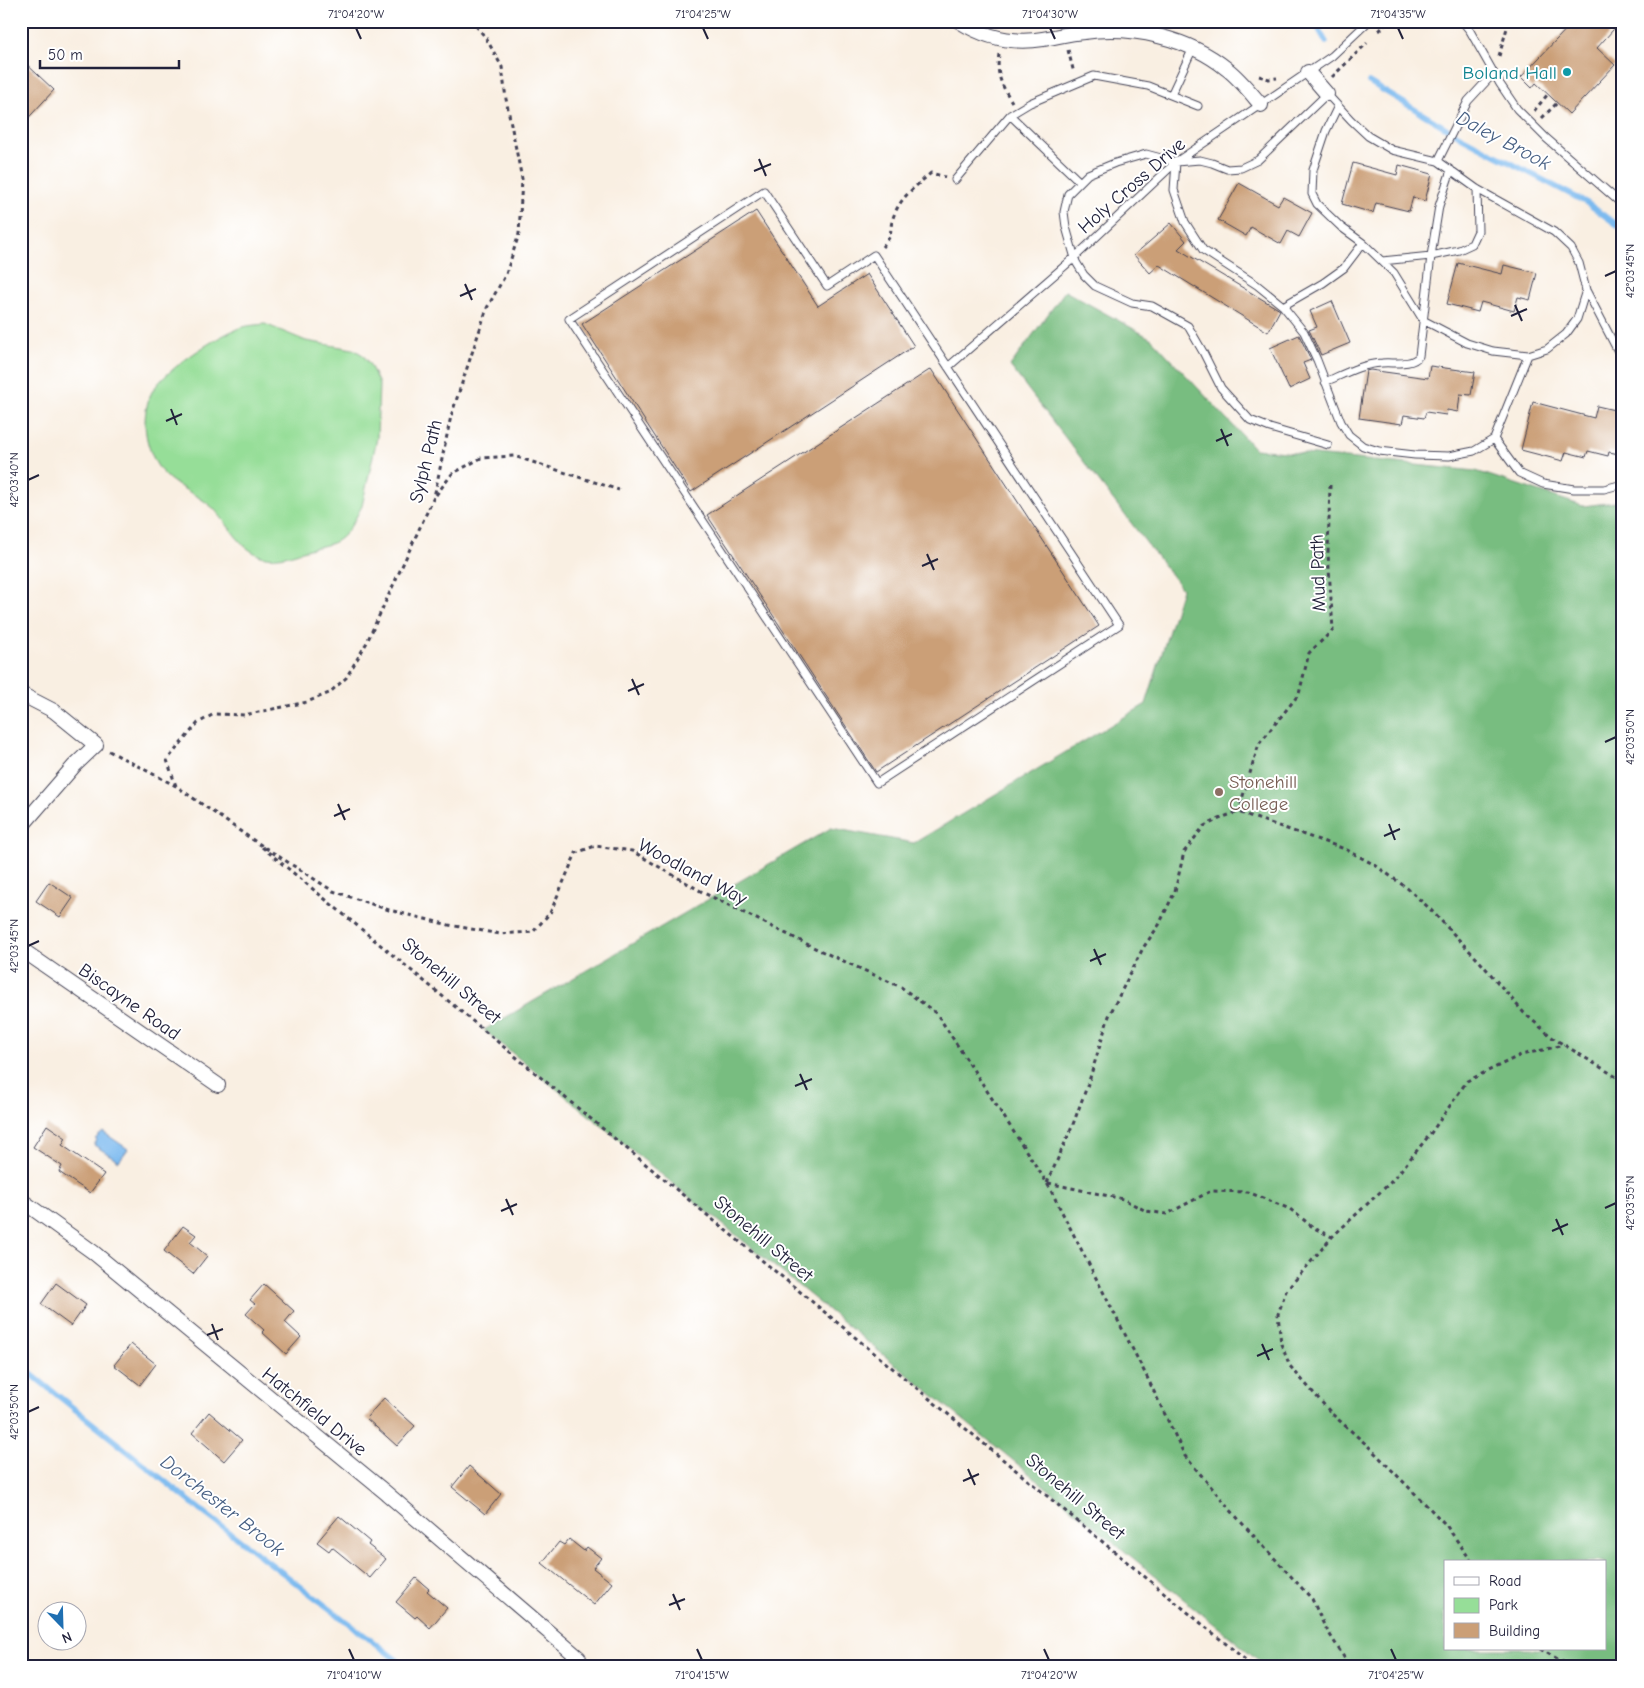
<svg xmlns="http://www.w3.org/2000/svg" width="1644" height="1688" viewBox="0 0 1644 1688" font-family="'Comic Neue',sans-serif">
  <rect width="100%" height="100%" fill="#fff"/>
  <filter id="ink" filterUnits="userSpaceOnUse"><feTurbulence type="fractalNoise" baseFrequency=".02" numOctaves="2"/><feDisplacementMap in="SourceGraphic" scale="10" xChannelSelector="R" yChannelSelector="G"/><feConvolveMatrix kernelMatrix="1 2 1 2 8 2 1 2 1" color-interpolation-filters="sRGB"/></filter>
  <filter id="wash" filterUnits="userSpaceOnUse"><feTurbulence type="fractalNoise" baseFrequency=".0096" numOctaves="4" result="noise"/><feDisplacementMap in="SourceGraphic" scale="20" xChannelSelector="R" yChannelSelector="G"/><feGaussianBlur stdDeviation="1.12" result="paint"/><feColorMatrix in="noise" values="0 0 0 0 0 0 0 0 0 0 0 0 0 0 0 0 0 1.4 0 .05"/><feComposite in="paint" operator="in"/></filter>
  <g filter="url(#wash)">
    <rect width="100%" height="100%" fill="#f9efe2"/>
    <!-- green -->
    <path fill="#96de98" stroke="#5c806a" d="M265 324 306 341 353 349 363 355 370 365 379 384 377 438 362 506C356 517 349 533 338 540 331 545 321 546 313 548 296 552 279 561 261 556 239 548 229 524 213 508 196 492 169 486 157 465 145 444 141 419 150 396 158 374 220 333 243 327 250 325 258 325 265 324Z"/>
    <!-- forest -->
    <path fill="#78bd80" stroke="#4d705e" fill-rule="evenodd" d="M1065 291 1152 339 1255 449 1476 471 1583 506 1623 501V1667H1267L484 1030 831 828 914 843 1146 704 1182 589 1010 366ZM1445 1562H1605V1649H1445Z"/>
    <!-- water -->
    <path fill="#7bbaef" stroke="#4e6e95" d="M103 1132 128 1149 119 1161 94 1145 97 1140 95 1139Z"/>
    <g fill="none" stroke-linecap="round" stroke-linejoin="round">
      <!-- stream -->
      <path stroke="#7bbaef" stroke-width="5.5" d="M1314 21 1326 42
        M1369 82 1463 138 1587 203 1623 229
        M21 1366 207 1515 406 1667"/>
    </g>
    <g id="blocks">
      <!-- building -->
      <path fill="#cb9f77" d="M1574 21H1621L1597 48 1615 65 1569 114 1536 83 1532 88 1521 77Z
        M21 59 54 90 21 126Z
        M1353 163 1397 175 1399 165 1432 174 1425 201 1413 197 1409 211 1376 203 1373 213 1342 204Z
        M1239 183 1278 205 1283 197 1312 213 1299 237 1288 231 1281 244 1251 227 1246 236 1218 220Z
        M756 211 818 306 867 274 914 346 691 492 582 324Z
        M1171 223 1186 241 1178 249 1280 310 1268 332 1159 265 1150 273 1134 255Z
        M1458 263 1502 274 1504 265 1537 273 1530 300 1518 297 1514 311 1481 302 1478 312 1447 304Z
        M1332 301 1350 343 1321 355 1309 330 1317 327 1310 311Z
        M1299 335 1311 360 1303 363 1310 379 1289 389 1270 348Z
        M1430 366 1475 372 1471 395 1460 394 1458 412 1447 410 1446 415 1426 412 1424 418 1404 415 1402 424 1359 418 1366 371 1370 370 1428 378Z
        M931 369 1099 626 876 772 707 515Z
        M1533 402 1594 418 1597 406 1623 412V442L1619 454 1609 452 1608 456 1588 451 1586 457 1566 452 1563 461 1521 450Z
        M49 882 73 898 60 917 36 901Z
        M47 1125 66 1138 62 1145 104 1174 90 1193 59 1172 62 1166 33 1147Z
        M183 1226 196 1235 190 1242 207 1256 193 1274 164 1251Z
        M56 1283 86 1305 71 1326 41 1304Z
        M264 1284 294 1311 285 1322 301 1337 286 1354 262 1332 264 1330 246 1314 255 1304 250 1300Z
        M131 1344 156 1364 140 1385 114 1365Z
        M384 1398 415 1426 397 1446 366 1418Z
        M209 1412 242 1440 224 1461 192 1433Z
        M469 1466 501 1494 485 1514 452 1487Z
        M339 1516 370 1542 368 1545 386 1559 370 1578 332 1547 329 1551 317 1542Z
        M569 1539 584 1551 587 1547 601 1558 593 1568 612 1583 594 1605 542 1563 559 1542 564 1545Z
        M416 1578 429 1589 427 1591 447 1608 430 1628 417 1616 415 1618 396 1602Z"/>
    </g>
  </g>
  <g filter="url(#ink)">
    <use href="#blocks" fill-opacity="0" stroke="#424154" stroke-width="1"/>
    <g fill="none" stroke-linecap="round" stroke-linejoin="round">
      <defs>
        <path id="service" d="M1462 21 1470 31 1500 84 1517 109 1546 138 1623 205
          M1171 95 1193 48
          M1338 106 1326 131 1313 170 1312 194 1317 204 1341 227 1363 243 1394 273 1423 320 1467 343 1493 351 1528 355 1547 349 1566 334 1577 319 1586 290
          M1010 115 1080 182
          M1438 161 1468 101 1494 73
          M1176 162 1174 190 1185 222 1203 250 1257 285 1283 306 1323 283 1344 268 1363 243
          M955 180 1010 115 1030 103 1094 76 1148 86 1198 106
          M764 191 827 286 874 255 1119 625 877 783 569 319Z
          M1382 261 1431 256 1459 250 1472 244 1478 231 1477 189
          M1283 306 1304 332 1317 360 1341 422 1349 435 1363 446 1379 451 1415 455 1449 456 1474 451 1494 439 1528 355
          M948 367 1075 257 1176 162 1332 56 1369 21
          M1325 382C1344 374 1361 364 1382 363 1393 362 1412 366 1419 356L1431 256 1439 206 1451 170
          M1494 439 1519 473 1543 484 1574 489H1604L1623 484
          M1328 445 1270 428 1250 420 1221 388 1203 352 1188 326 1152 306 1132 303 1095 286 1084 275 1076 262 1066 227 1064 212 1068 194 1088 174 1115 163 1146 154 1176 162 1200 160 1212 163 1227 169 1241 168 1258 160 1327 94 1351 120 1368 136 1392 150 1438 161 1477 189 1554 232 1571 248 1579 263 1586 290 1623 361"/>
        <path id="minor" d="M959 21C984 37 1013 44 1043 39 1056 37 1070 33 1084 32 1132 25 1189 38 1227 69 1240 79 1250 92 1261 105
          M1308 72 1327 94
          M21 694 54 711 96 745 74 766 21 827
          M21 949 218 1085
          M21 1200 93 1252 385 1492 579 1658"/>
      </defs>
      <!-- service casing -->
      <use href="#service" stroke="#424154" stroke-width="9"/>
      <!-- minor casing -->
      <use href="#minor" stroke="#424154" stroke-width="16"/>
      <!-- path -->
      <path stroke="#424154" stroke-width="3" stroke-dasharray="4 4" stroke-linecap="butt" d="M1379 31 1389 21
        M1068 50 1074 73
        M999 54C996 75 1001 84 1012 102
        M1499 56 1509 21
        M1259 76 1269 79 1277 78
        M1332 77 1367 43
        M1534 111 1548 94
        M1542 118 1557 103
        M882 247C895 232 888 234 893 218 900 197 915 187 931 173L945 177
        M436 495 452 474 481 458 514 456 619 490
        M109 751 176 786 250 838 333 891 389 910 449 925 500 934 533 932 550 913 576 853 595 846 632 851 704 893 819 950 901 987 937 1014 1047 1183 1146 1375 1185 1456 1240 1521 1312 1599 1324 1625 1350 1667
        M176 786 167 760 198 723 214 714 244 715 307 702 329 693 346 678 366 644 434 497 451 416 487 308 506 274 519 234 522 179 506 99 502 67 486 38 472 21
        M1238 812 1259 744 1299 694 1309 653 1333 630 1328 553 1330 485
        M262 847 1254 1667
        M1047 1183 1072 1127 1089 1081 1109 1016 1143 948 1159 925 1175 891 1184 852 1204 826 1226 816 1238 812 1345 849 1375 865 1407 888 1429 908 1481 963 1524 1013 1553 1038 1623 1081
        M1048 1183 1123 1199 1146 1211 1167 1214 1211 1191 1248 1192 1290 1209 1314 1228 1332 1237
        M1472 1562 1446 1525 1368 1446 1332 1414 1290 1366 1281 1344 1278 1314 1286 1291 1332 1237 1393 1180 1431 1133 1467 1081 1521 1055 1564 1045
        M1540 1649 1572 1667"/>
      <!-- service -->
      <use href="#service" stroke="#fff" stroke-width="7"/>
      <!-- minor -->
      <use href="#minor" stroke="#fff" stroke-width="14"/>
    </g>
  </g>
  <!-- ticks -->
  <path fill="none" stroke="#22223b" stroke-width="2" d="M356 28 361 39M703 28 708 39M1050 28 1055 39M1398 28 1403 39M759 159 766 176M754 171 771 164M1605 276 1616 271M465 284 472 300M460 296 476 289M1515 305 1522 321M1511 316 1527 309M171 409 177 425M166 421 182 414M1221 429 1228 446M1216 441 1232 434M28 480 39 475M927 554 934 570M922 566 938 559M632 679 639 695M628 691 644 684M1605 742 1616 737M338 804 345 820M334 816 350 809M1389 824 1395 840M1384 836 1400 829M28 946 39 941M1094 949 1101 965M1090 961 1106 954M800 1074 807 1090M795 1086 812 1079M506 1199 513 1215M1605 1208 1616 1203M501 1211 517 1204M1556 1219 1563 1235M1552 1231 1568 1224M212 1324 218 1340M207 1335 223 1329M1262 1344 1269 1360M1257 1356 1273 1349M28 1412 39 1407M968 1469 975 1485M963 1481 979 1474M673 1594 680 1610M669 1605 685 1599M349 1649 354 1660M697 1649 702 1660M1044 1649 1049 1660M1391 1649 1396 1660"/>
  <!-- markers -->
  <circle fill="#0f9aa8" stroke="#fff" stroke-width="2" cx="1567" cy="72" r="5"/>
  <circle fill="#8d6e63" stroke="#fff" stroke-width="2" cx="1219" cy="792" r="5"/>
  <g text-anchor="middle" stroke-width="4" stroke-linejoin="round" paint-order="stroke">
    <!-- culture labels -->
    <g font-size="19" fill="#0d838f" stroke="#fff" text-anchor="end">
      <text x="1557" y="79">Boland Hall</text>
    </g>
    <!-- street labels -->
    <g font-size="19" fill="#22223b" stroke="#fff">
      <text transform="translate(1131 185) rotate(-41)" y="7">Holy Cross Drive</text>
      <text transform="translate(425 461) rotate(-76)" y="7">Sylph Path</text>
      <text transform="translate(1317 573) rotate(-92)" y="7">Mud Path</text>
      <text transform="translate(693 871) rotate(28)" y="7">Woodland Way</text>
      <text transform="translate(452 980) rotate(40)" y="7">Stonehill Street</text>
      <text transform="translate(130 1001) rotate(35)" y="7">Biscayne Road</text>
      <text transform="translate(764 1238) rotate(40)" y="7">Stonehill Street</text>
      <text transform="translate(315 1411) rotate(39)" y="7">Hatchfield Drive</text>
      <text transform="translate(1076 1496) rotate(40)" y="7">Stonehill Street</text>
    </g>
    <!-- education labels -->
    <g font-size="19" fill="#785e54" stroke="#fff" text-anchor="start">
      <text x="1229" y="788">Stonehill<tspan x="1229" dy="22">College</tspan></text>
    </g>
    <!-- water labels -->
    <g font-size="20" font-style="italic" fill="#465f83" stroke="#fff">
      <text transform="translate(1504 140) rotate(28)" y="7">Daley Brook</text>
      <text transform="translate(223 1505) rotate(38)" y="7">Dorchester Brook</text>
    </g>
  </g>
  <!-- margin -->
  <rect width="1644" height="1688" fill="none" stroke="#fff" stroke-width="55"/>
  <!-- legend -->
  <rect x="1444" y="1560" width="162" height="90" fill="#ffffff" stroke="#a7a7b1"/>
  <rect x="1454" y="1577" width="25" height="8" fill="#ffffff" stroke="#a7a7b1"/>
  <text x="1489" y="1586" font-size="15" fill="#22223b">Road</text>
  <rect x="1454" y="1598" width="25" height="15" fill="#96de98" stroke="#a7a7b1"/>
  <text x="1489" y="1610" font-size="15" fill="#22223b">Park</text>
  <rect x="1454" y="1623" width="25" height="15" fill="#cb9f77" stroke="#a7a7b1"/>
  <text x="1489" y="1636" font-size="15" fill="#22223b">Building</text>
  <!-- north arrow -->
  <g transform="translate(62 1626) rotate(157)"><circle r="24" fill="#ffffff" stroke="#a7a7b1"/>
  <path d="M0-4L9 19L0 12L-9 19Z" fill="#1f6fb2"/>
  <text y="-8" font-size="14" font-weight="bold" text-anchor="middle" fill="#22223b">N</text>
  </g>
  <!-- scale -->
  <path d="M40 60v8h139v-8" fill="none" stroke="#22223b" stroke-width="2.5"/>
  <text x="48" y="60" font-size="15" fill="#22223b" stroke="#ffffff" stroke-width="4" paint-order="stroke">50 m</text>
  <rect x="28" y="28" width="1588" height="1632" fill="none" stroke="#22223b" stroke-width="2"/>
  <g font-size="12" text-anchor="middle" fill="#22223b">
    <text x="356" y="18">71°04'20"W</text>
    <text x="703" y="18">71°04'25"W</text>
    <text x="1050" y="18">71°04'30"W</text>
    <text x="1398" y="18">71°04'35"W</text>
    <text transform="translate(1630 271) rotate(-90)" y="4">42°03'45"N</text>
    <text transform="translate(14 480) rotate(-90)" y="4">42°03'40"N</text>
    <text transform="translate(1630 737) rotate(-90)" y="4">42°03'50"N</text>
    <text transform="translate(14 946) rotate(-90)" y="4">42°03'45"N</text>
    <text transform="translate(1630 1203) rotate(-90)" y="4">42°03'55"N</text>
    <text transform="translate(14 1412) rotate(-90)" y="4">42°03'50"N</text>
    <text x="354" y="1679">71°04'10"W</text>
    <text x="702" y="1679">71°04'15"W</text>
    <text x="1049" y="1679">71°04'20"W</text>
    <text x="1396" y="1679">71°04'25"W</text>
  </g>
</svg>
